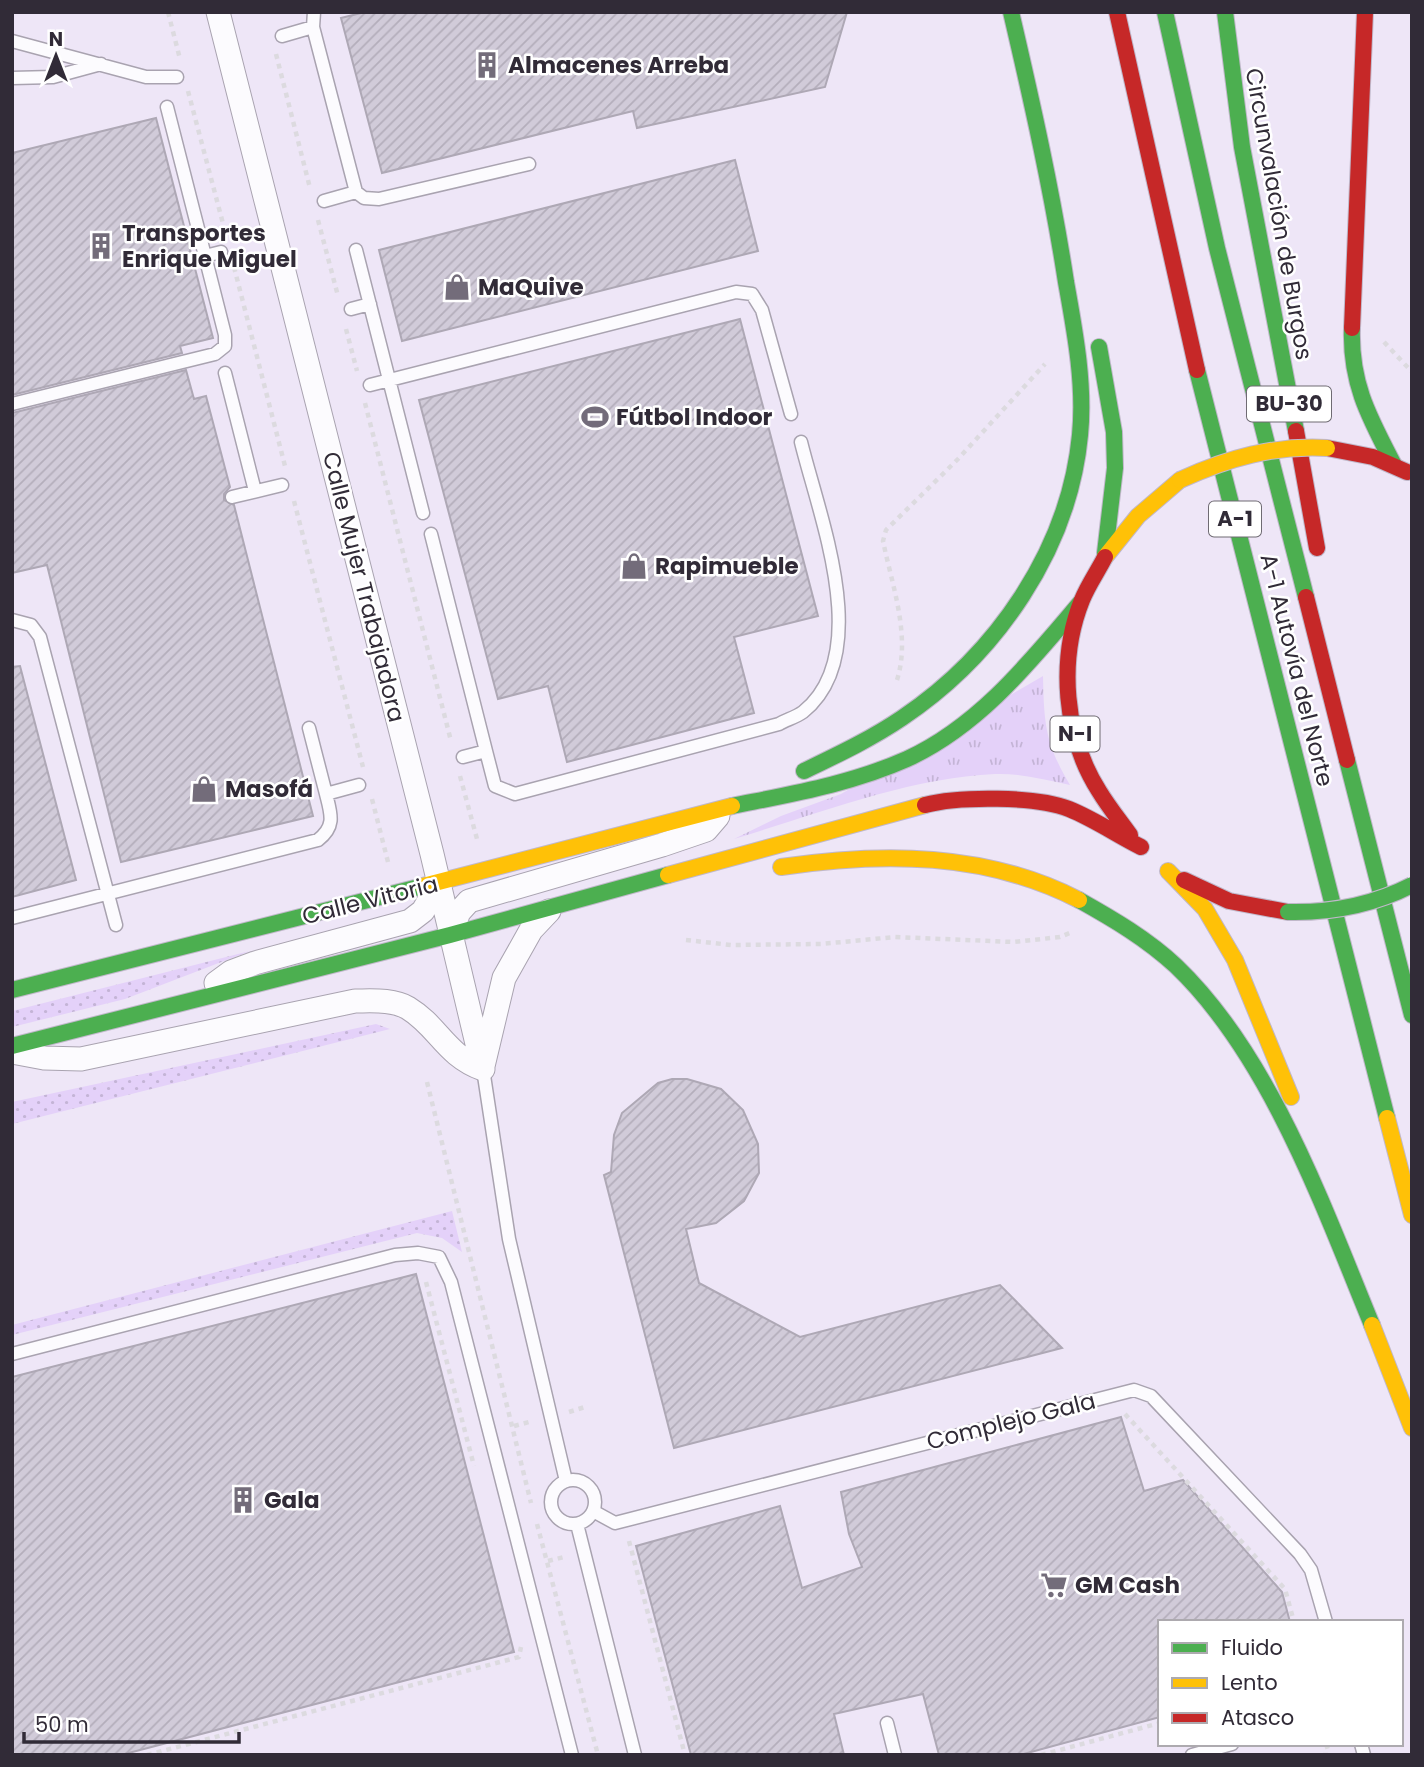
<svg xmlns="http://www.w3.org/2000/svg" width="1424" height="1767" viewBox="0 0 1424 1767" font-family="Poppins,sans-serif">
  <defs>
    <pattern id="grass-tufts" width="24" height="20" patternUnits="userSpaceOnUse" patternTransform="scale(1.75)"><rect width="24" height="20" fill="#e4d1f9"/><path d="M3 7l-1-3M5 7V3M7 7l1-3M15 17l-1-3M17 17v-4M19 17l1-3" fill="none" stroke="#c4b4d6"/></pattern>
    <pattern id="garden-dots" width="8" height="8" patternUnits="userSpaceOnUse" patternTransform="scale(1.75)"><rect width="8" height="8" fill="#e4d1f9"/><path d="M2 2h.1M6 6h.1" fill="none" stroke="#c4b4d6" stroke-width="1.8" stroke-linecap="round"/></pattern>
    <pattern id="building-hatch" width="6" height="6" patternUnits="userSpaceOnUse" patternTransform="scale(1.75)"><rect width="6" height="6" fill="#d1cbd9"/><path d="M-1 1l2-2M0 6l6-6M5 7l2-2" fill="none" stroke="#b4aebb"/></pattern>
  </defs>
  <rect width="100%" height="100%" fill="#eee6f7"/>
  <!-- grass -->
  <path fill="url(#grass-tufts)" d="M1043 676C1044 723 1045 743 1070 785 1045 780 1021 773 995 774 907 778 818 814 734 839L781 816 841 794Z"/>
  <!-- garden -->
  <path fill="url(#garden-dots)" d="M250 951 125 999 12 1027V1011Z
    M376 1024 390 1029 12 1124V1102Z
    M452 1211 462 1252 442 1238 417 1233 12 1335V1325Z"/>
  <!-- building -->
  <path fill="url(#building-hatch)" stroke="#aea8b5" stroke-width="2" d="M365 12H847L825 87 637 128 633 111 382 173 341 18Z
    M156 118 213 338 180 346 182 353 12 395V153Z
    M735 160 758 251 402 341 379 250Z
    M740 319 818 616 734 637 754 713 567 762 548 686 498 699 419 400Z
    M186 370 194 399 206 396 230 487 224 494V500L234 505 313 816 121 862 47 565 12 573V413Z
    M20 666 76 880 12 897V667Z
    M672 1079H687L721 1089 743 1110 758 1144 759 1173 744 1201 716 1223 686 1229 699 1283 800 1337 1000 1285 1062 1348 674 1448 604 1175 611 1172 614 1135 622 1113 658 1083Z
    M416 1274 514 1652 121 1755H12V1377Z
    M1121 1417 1144 1491 1183 1480 1282 1592 1290 1622H1160V1717L1020 1755H939L923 1694 834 1714 844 1755H691L636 1546 780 1506 802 1588 862 1567 849 1534 841 1492Z"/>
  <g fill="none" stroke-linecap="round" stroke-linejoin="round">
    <defs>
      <path id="lane" d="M313 27 314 12
        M282 36 313 27 356 192 324 201
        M12 41 146 77H177
        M12 78 53 77 101 64
        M167 107 205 256 221 252
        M356 192 364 198 379 199 529 164
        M356 250 423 513
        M351 309 370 304
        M225 373 255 491
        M370 385 736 292 752 294 762 310 791 414
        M12 404 215 354 225 346V335L205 256
        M232 497 282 485
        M431 534 486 751
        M12 620 31 625 40 637 116 925
        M309 728 326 794
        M463 757 486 751 495 786 515 794 779 724C786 720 796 717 803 712 875 654 819 516 801 442
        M12 918 318 840C336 826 331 814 326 794L359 785
        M483 1069 509 1239 566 1481
        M12 1354 395 1255 418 1253 439 1257 451 1282 572 1755
        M551 1502a22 22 0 1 1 44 0a22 22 0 1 1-44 0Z
        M593 1511 615 1523 1134 1390 1151 1396 1300 1554 1311 1570 1326 1622
        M577 1524 635 1755
        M887 1723 895 1755
        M1361 1744 1364 1755
        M1192 1755 1232 1744"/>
      <path id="street" d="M218 12 432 854 483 1069
        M450 935 459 912 469 901 662 845 706 830 718 816
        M216 983 231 972 255 963 410 921 423 911 439 883
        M12 1052 44 1058 81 1059 355 1001C371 1001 393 999 408 1008 439 1027 445 1055 483 1069
        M483 1066 504 978 531 930 549 911"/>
      <path id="fast" d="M1165 12 1217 248 1306 597
        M1225 12 1242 147 1296 431
        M1352 328C1350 383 1369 417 1394 465
        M1099 347 1114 432 1115 468 1105 553
        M1197 370 1387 1118
        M1347 760 1412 1015
        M804 771C837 755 871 739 902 718 996 655 1069 550 1080 435 1085 385 1075 332 1066 282 1052 191 1032 102 1011 12
        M732 806C791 794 851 784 907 759 979 726 1030 662 1080 603
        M1079 900C1113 919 1147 939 1176 966 1270 1056 1323 1206 1372 1325
        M12 990 423 886
        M12 1046 450 935 668 875"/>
      <path id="slow" d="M1105 557 1138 516 1180 480
        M781 867C882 852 986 852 1079 900
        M1168 871 1205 909 1235 960 1291 1097
        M668 875 925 805
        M423 886 732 806
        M1387 1118 1412 1215
        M1372 1325 1412 1428"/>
      <path id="jam" d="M1117 12 1197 370
        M1352 328 1365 12
        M1296 431 1317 548
        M1327 448 1373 457 1407 472
        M1105 557C1098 571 1088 585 1082 600 1058 660 1064 736 1099 791 1108 806 1120 821 1130 835
        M1306 597 1347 760
        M925 805C959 796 1036 796 1069 809 1094 819 1117 835 1141 847
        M1184 880 1229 901 1288 912"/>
    </defs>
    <!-- lane casing -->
    <use href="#lane" stroke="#a9a3b0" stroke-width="15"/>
    <!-- street casing -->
    <use href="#street" stroke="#a9a3b0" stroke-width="25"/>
    <!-- fast casing -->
    <use href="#fast" stroke="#c0b8ca" stroke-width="18"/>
    <!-- slow casing -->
    <use href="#slow" stroke="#c0b8ca" stroke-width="18"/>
    <!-- jam casing -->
    <use href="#jam" stroke="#c0b8ca" stroke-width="18"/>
    <!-- path -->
    <path stroke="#dcdadf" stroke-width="4.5" stroke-dasharray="5 5" stroke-linecap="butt" d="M168 12 180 59
      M276 54 310 188
      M188 91 226 235
      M318 220 338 296
      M234 267 285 466
      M346 329 357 371
      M1384 342 1412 372
      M365 403 451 741
      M294 501 363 767
      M897 680C911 636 892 585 883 541L886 530 958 459 1045 364
      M460 776 477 839
      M372 799 388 862
      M686 940 731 945 821 944 895 937 1014 942 1060 937 1072 932
      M427 1082 531 1503
      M426 1282 474 1466
      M569 1412 588 1406
      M1125 1414 1285 1589 1294 1622
      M514 1426 533 1421
      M537 1524 598 1755
      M629 1541 685 1755
      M548 1561 564 1557
      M1326 1744 1329 1753
      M147 1755 519 1657 521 1647
      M1041 1755 1160 1723
      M1323 1755H1333"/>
    <!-- lane -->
    <use href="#lane" stroke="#fcfbfe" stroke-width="12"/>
    <!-- street -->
    <use href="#street" stroke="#fcfbfe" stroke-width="23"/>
    <!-- fast -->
    <use href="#fast" stroke="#4caf50" stroke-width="16"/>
    <!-- slow -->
    <use href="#slow" stroke="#ffc107" stroke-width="16"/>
    <!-- jam -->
    <use href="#jam" stroke="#c62828" stroke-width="16"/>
    <defs>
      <path id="fast-bridge" d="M1288 912C1332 913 1373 905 1412 885"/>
      <path id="slow-bridge" d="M1180 480C1228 458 1274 445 1327 448"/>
    </defs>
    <!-- fast-bridge casing -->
    <use href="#fast-bridge" stroke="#c0b8ca" stroke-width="18" stroke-linecap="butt"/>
    <!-- slow-bridge casing -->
    <use href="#slow-bridge" stroke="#c0b8ca" stroke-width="18" stroke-linecap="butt"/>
    <!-- fast-bridge -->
    <use href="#fast-bridge" stroke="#4caf50" stroke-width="16"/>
    <!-- slow-bridge -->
    <use href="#slow-bridge" stroke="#ffc107" stroke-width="16"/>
  </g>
  <!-- icons -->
  <defs>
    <symbol id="building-bare" viewBox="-9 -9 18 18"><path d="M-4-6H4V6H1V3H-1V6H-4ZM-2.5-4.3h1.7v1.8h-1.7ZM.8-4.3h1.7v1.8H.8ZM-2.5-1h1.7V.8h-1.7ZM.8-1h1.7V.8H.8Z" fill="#736c7a" stroke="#fff" stroke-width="2.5" paint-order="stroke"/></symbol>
    <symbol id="shop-bare" viewBox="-9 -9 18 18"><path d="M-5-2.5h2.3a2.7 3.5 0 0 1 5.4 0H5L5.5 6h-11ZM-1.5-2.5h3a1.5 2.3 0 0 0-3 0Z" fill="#736c7a" stroke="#fff" stroke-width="2.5" paint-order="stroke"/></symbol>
    <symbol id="stadium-bare" viewBox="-9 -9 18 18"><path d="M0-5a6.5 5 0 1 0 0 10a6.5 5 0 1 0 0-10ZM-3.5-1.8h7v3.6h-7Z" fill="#736c7a" stroke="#fff" stroke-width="2.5" paint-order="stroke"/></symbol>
    <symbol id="supermarket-bare" viewBox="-9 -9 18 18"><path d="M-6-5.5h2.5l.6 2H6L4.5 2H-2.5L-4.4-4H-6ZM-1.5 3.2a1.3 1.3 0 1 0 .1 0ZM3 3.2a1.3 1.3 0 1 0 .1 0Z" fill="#736c7a" stroke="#fff" stroke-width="2.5" paint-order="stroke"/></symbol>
  </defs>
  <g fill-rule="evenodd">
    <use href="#building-bare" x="468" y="46" width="38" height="38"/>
    <use href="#building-bare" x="82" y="227" width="38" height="38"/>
    <use href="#shop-bare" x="438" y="268" width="38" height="38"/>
    <use href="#stadium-bare" x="576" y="398" width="38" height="38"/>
    <use href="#shop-bare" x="615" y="547" width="38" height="38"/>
    <use href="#shop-bare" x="185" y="770" width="38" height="38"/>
    <use href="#building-bare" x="224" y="1481" width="38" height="38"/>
    <use href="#supermarket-bare" x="1035" y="1566" width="38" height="38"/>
  </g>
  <g text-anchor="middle" stroke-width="5" stroke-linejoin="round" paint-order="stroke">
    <!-- shield labels -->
    <g fill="#fff" stroke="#6f6b73" stroke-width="2">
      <rect x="1247" y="386.5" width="84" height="35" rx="5"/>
      <rect x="1209" y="501.5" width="52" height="35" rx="5"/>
      <rect x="1050.5" y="716.5" width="49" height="35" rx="5"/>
    </g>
    <g font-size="21" font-weight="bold" fill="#312b37">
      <text x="1289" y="411">BU-30</text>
      <text x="1235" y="526">A-1</text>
      <text x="1075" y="741">N-I</text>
    </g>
    <!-- poi labels -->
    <g font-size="23" font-weight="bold" fill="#312b37" stroke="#fff" text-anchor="start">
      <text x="508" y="73">Almacenes Arreba</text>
      <text x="122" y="241">Transportes<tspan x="122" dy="26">Enrique Miguel</tspan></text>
      <text x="478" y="295">MaQuive</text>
      <text x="616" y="425">Fútbol Indoor</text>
      <text x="655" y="574">Rapimueble</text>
      <text x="225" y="797">Masofá</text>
      <text x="264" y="1508">Gala</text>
      <text x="1075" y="1593">GM Cash</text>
    </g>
    <!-- street labels -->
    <g font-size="23" fill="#312b37" stroke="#fff">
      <text transform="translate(1279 214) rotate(80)" y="8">Circunvalación de Burgos</text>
      <text transform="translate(364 587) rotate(76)" y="8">Calle Mujer Trabajadora</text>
      <text transform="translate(1297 670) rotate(76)" y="8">A-1 Autovía del Norte</text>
      <text transform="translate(370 900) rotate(-14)" y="8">Calle Vitoria</text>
      <text transform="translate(1011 1421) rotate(-14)" y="8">Complejo Gala</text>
    </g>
  </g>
  <!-- border -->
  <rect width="1424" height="1767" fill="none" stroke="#312b37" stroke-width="28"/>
  <!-- legend -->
  <rect x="1158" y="1620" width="245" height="126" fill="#ffffff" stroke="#adaaaf" stroke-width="2"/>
  <rect x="1172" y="1643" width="35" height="10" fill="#4caf50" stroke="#adaaaf" stroke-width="2"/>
  <text x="1221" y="1655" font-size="21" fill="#312b37">Fluido</text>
  <rect x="1172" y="1678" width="35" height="10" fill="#ffc107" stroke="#adaaaf" stroke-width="2"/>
  <text x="1221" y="1690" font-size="21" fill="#312b37">Lento</text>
  <rect x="1172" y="1713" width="35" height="10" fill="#c62828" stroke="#adaaaf" stroke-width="2"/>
  <text x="1221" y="1725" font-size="21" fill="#312b37">Atasco</text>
  <!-- north arrow -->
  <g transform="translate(56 56)" stroke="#ffffff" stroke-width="5" paint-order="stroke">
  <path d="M0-5L12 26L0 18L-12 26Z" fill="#312b37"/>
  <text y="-10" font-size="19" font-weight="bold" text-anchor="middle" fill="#312b37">N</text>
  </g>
  <!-- scale -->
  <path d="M24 1732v10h215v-10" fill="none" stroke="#312b37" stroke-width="3.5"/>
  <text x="35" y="1732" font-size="21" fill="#312b37" stroke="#ffffff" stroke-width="5" paint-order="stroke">50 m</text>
</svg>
